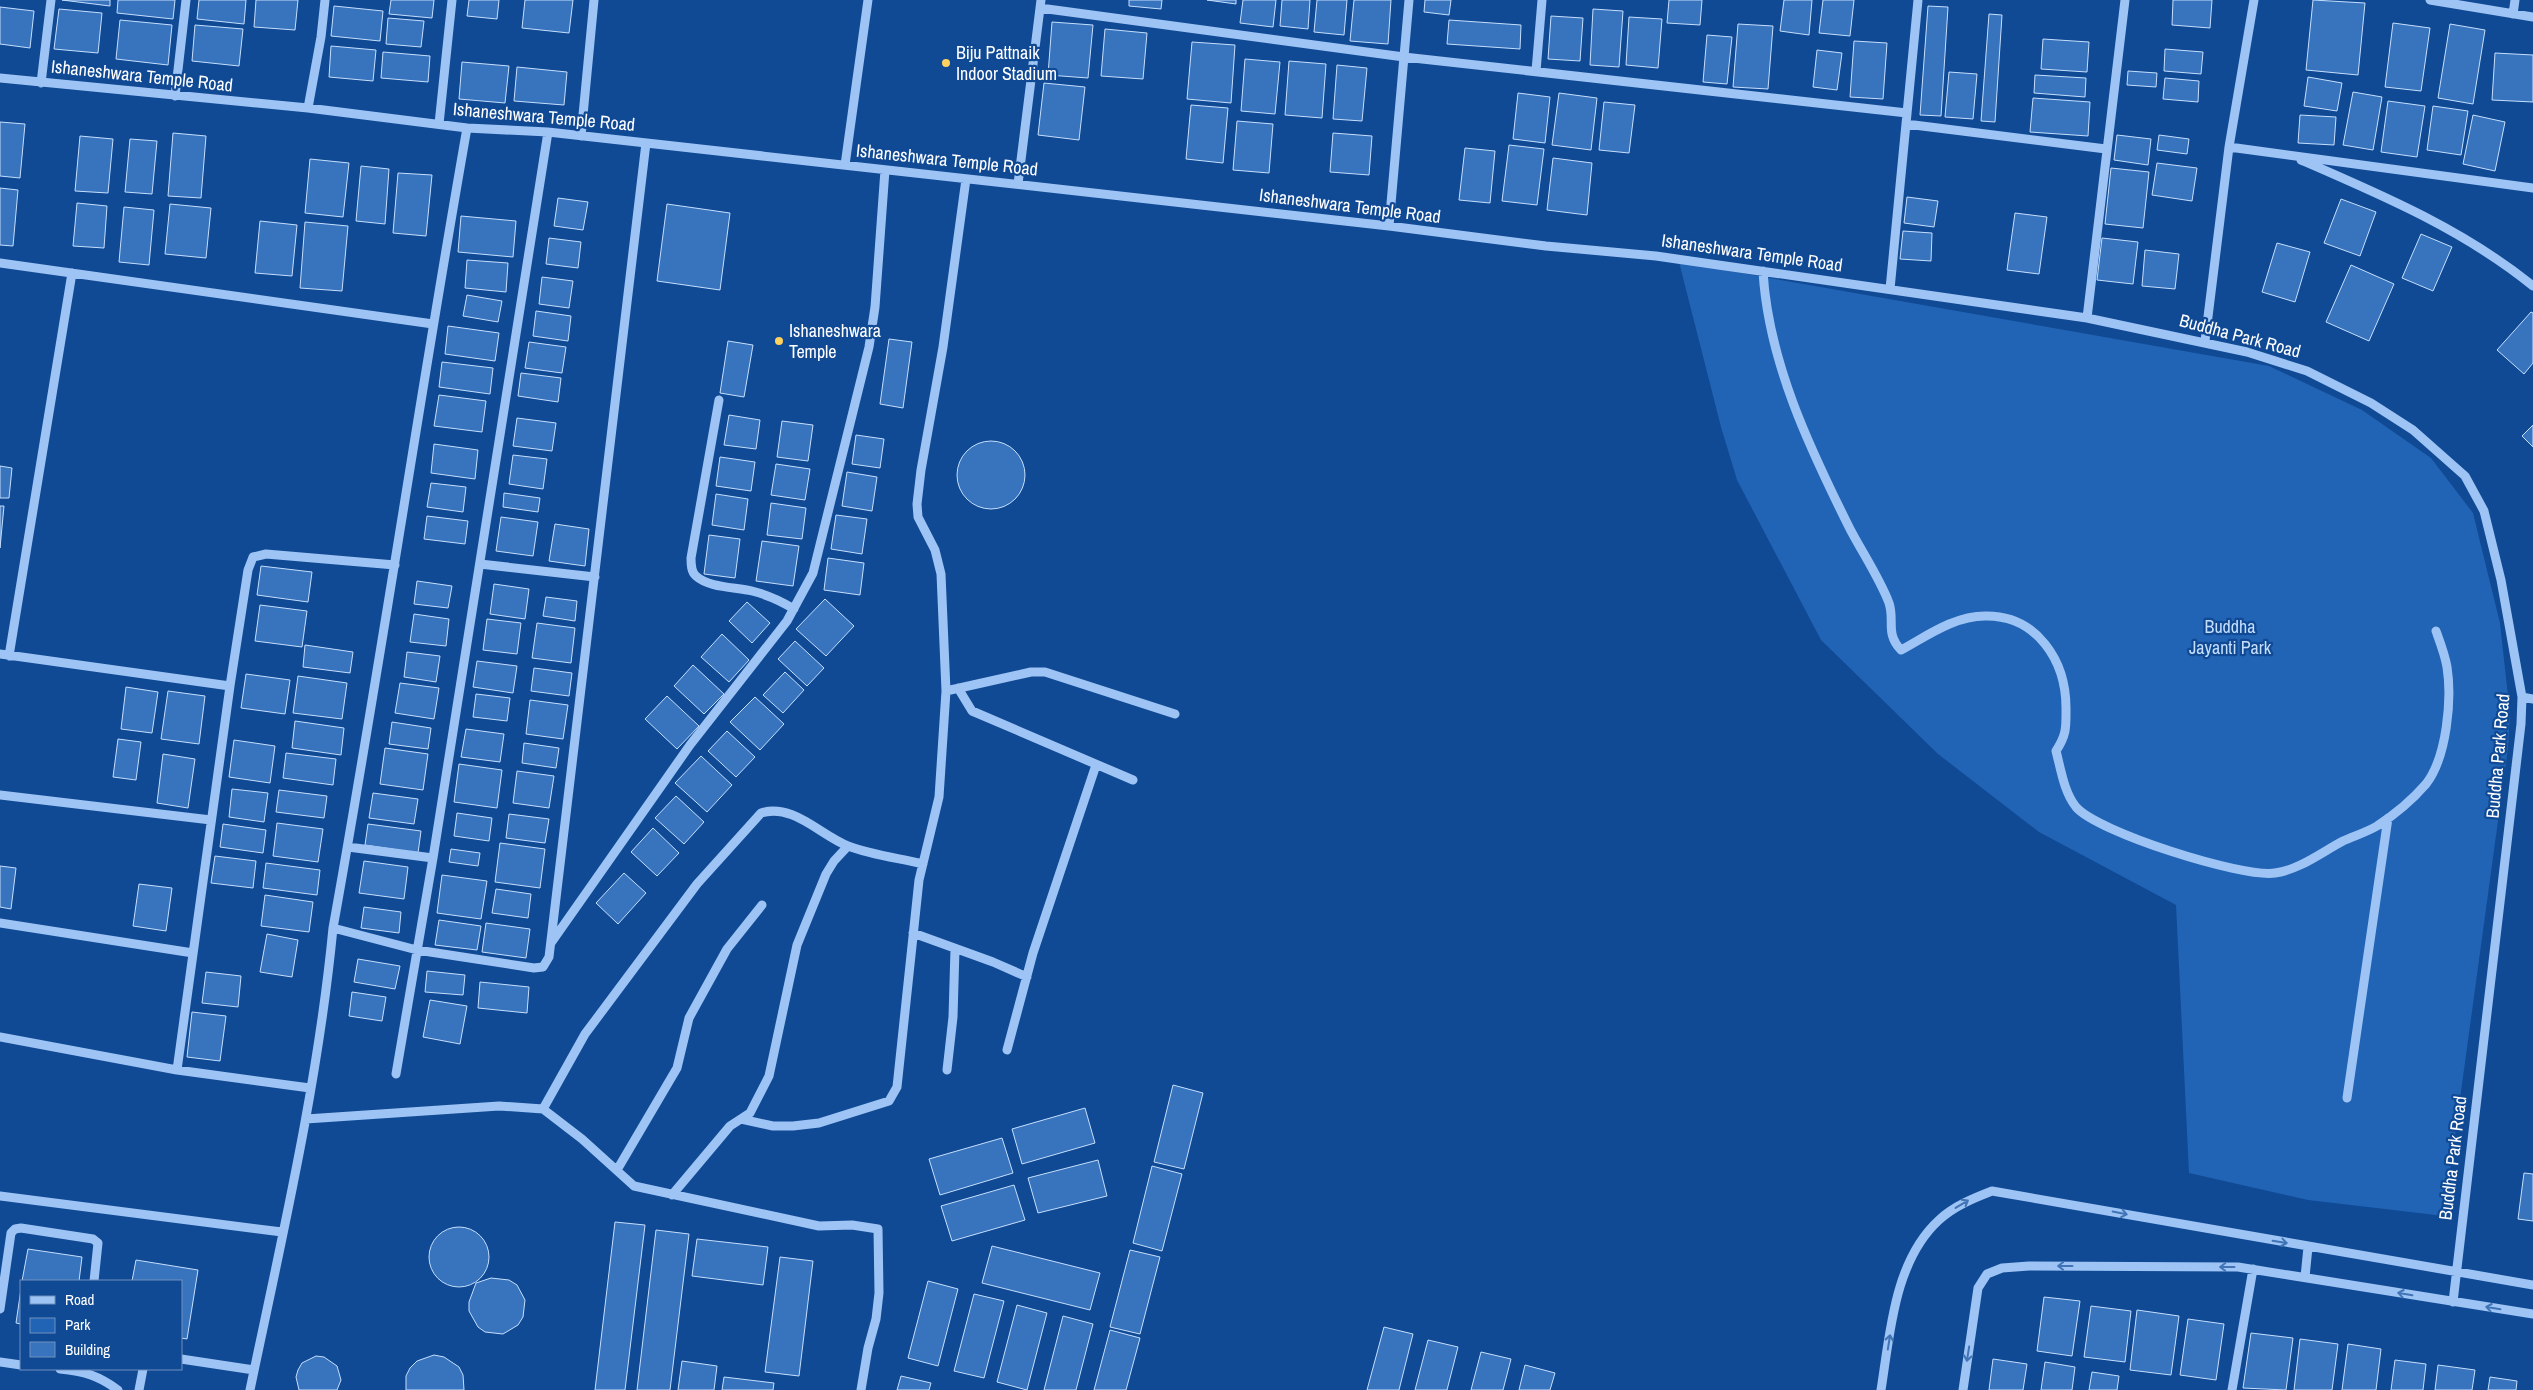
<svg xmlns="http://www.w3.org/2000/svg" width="2533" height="1390" viewBox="0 0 2533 1390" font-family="'Archivo Narrow',sans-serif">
  <rect width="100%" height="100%" fill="#104994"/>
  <!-- green -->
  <path fill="#2163b4" d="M1679 262 2269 366 2362 410 2431 458 2473 513 2500 623 2510 714 2508 748 2444 1216 2308 1200 2189 1173 2176 905 2039 832 1938 754 1821 640 1737 480 1721 427Z"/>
  <!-- building -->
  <path fill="#3873bd" stroke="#c5dffe" d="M62 0H110V6Z
    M118 0H175L173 19 117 13Z
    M199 0H246L244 24 197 19Z
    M256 0H298L295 30 254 27Z
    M391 0H434L432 18 389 14Z
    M469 0H499L497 19 467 16Z
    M525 0H573L569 33 522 28Z
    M1129 0H1162L1161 9 1129 6Z
    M1207 0H1236V4Z
    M1243 0H1276L1273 27 1240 23Z
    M1282 0H1310L1308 29 1280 26Z
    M1317 0H1347L1344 35 1314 32Z
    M1354 0H1391L1388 44 1350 41Z
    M1425 0H1451L1449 15 1424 12Z
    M1669 0H1702L1700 25 1667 23Z
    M1784 0H1812L1809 35 1780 31Z
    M1823 0H1854L1850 36 1819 33Z
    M2173 0H2212L2210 28 2172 25Z
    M2313 0 2365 3 2358 75 2306 70Z
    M334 6 383 11 380 41 331 36Z
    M1928 6 1948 7 1941 116 1920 115Z
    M0 7 34 11 30 48 0 44Z
    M59 9 102 13 98 53 54 49Z
    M1593 9 1623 11 1619 67 1590 65Z
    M1989 14 2002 15 1995 122 1981 121Z
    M1551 16 1583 18 1580 61 1548 59Z
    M1629 17 1662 19 1658 68 1626 65Z
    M388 18 424 21 421 47 386 44Z
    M120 20 172 25 168 65 116 59Z
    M1449 20 1521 25 1520 49 1447 44Z
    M1052 22 1093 25 1088 78 1048 75Z
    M2393 23 2430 28 2421 91 2385 87Z
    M1738 24 1773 26 1768 89 1733 87Z
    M2450 24 2485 30 2473 104 2438 98Z
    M195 25 243 29 239 66 192 61Z
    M1105 29 1147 33 1143 79 1101 76Z
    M1707 35 1732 37 1727 84 1703 82Z
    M2043 39 2089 42 2087 72 2041 69Z
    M1854 41 1887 43 1883 99 1850 97Z
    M1192 42 1235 45 1231 103 1187 99Z
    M331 46 376 50 373 81 329 77Z
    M2165 49 2203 52 2201 74 2164 71Z
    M1817 50 1842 53 1837 90 1813 87Z
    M383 52 430 56 428 82 381 78Z
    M2495 53 2533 55V102L2492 100Z
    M1245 59 1280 62 1275 114 1241 111Z
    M1289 61 1326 64 1322 118 1285 115Z
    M462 62 509 66 505 103 459 99Z
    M1337 65 1367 68 1362 121 1333 119Z
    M517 67 567 72 564 105 514 101Z
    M2128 71 2157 73 2156 87 2127 85Z
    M1949 72 1977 74 1973 119 1945 117Z
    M2035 75 2086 78 2085 97 2034 93Z
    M2308 77 2342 83 2337 111 2304 106Z
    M2165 78 2199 81 2198 102 2163 99Z
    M1044 83 1085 87 1079 140 1038 135Z
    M2353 92 2382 97 2373 150 2343 145Z
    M1518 93 1550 97 1545 143 1513 139Z
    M1559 93 1597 98 1591 150 1552 145Z
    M2033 98 2090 102 2088 136 2030 132Z
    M2388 101 2425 106 2417 157 2381 152Z
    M1604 102 1635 105 1629 153 1599 150Z
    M1191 105 1228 108 1223 163 1186 159Z
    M2433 106 2468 111 2461 155 2427 150Z
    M2300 115 2336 117 2334 145 2298 143Z
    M2473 115 2505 122 2495 171 2463 164Z
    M1237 121 1273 124 1269 173 1233 170Z
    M0 122 25 124 20 178 0 176Z
    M173 133 206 136 201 198 168 196Z
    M1333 133 1372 136 1369 175 1330 172Z
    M2117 135 2151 139 2148 165 2114 160Z
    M2159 135 2189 139 2187 154 2157 150Z
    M80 136 113 139 108 193 75 191Z
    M130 139 157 141 152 194 125 192Z
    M1509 145 1544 149 1537 205 1502 201Z
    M1465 148 1495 151 1490 203 1459 200Z
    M1553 158 1592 163 1587 215 1547 210Z
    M310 159 349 163 343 217 305 213Z
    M2157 163 2197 168 2192 201 2152 195Z
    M361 166 389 169 385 224 356 221Z
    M2111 168 2149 172 2143 228 2105 224Z
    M398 173 432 175 426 236 393 233Z
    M0 188 18 190 13 246 0 245Z
    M1907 197 1938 201 1934 227 1904 223Z
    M558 198 588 202 583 230 554 226Z
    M2341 199 2376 212 2360 256 2324 243Z
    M77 203 107 206 104 248 73 246Z
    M170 204 211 208 206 258 165 254Z
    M667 204 730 213 720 290 657 281Z
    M124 207 154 210 149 265 119 262Z
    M2015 213 2047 217 2039 274 2007 270Z
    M461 216 516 221 513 257 458 252Z
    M260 221 297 225 292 276 255 273Z
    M305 222 348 226 342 291 300 288Z
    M1903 231 1932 233 1931 261 1900 259Z
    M2421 234 2452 247 2433 291 2402 278Z
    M549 238 581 242 578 268 546 264Z
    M2102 238 2138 242 2133 284 2097 280Z
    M2277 243 2310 252 2295 302 2262 292Z
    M2145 250 2179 254 2175 289 2142 286Z
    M467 260 508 263 506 292 465 288Z
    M2351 265 2394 284 2369 341 2326 322Z
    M542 277 573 281 569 308 539 304Z
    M467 295 502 301 498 322 463 316Z
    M536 311 571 316 568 341 533 336Z
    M2531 312 2533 313V363L2524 374 2497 350Z
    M448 326 499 333 495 361 445 354Z
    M889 339 912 342 903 408 880 404Z
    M728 341 753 345 744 397 720 393Z
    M529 342 566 347 562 373 525 368Z
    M442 362 493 368 490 394 439 387Z
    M521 373 561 378 558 402 518 396Z
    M439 395 486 401 482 432 434 426Z
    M729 415 760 420 756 449 724 445Z
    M517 418 556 423 552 451 513 446Z
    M782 421 813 425 808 461 777 457Z
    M2533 425V447L2522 436Z
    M856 435 884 439 880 468 852 464Z
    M957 475a34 34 0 1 1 68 0a34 34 0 1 1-68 0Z
    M434 444 478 450 475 479 431 473Z
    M513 455 547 459 543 489 509 484Z
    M720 457 755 462 751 491 716 486Z
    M776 464 810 469 805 500 771 495Z
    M0 466 12 468 9 498H0Z
    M847 472 877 477 872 511 842 506Z
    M431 483 466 487 463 512 427 507Z
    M504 493 540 498 538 512 503 507Z
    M716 494 748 499 744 530 712 525Z
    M771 503 806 508 802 539 767 535Z
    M0 506H4L0 548Z
    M836 515 867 519 862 554 831 549Z
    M427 516 468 521 465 544 424 539Z
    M501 517 538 522 533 556 496 551Z
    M555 524 589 529 585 566 549 561Z
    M709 535 740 539 735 578 704 574Z
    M762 541 799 546 793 586 756 581Z
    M828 558 864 563 860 595 824 590Z
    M261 566 312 572 308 602 257 595Z
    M417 581 452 586 448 608 414 604Z
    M494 584 529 589 525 619 490 614Z
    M546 597 577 601 575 621 543 616Z
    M825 599 854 626 826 656 796 629Z
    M747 602 770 623 752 643 729 621Z
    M260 605 307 611 302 647 255 641Z
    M414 614 449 619 446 646 410 642Z
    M487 619 521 623 517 654 483 650Z
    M537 623 575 628 571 663 532 658Z
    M722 634 749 660 729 682 701 657Z
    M795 641 824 668 807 686 778 659Z
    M305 645 353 652 350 673 303 667Z
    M407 652 440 656 436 682 404 677Z
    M477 661 517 666 513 693 473 687Z
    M693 665 724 694 704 714 674 686Z
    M534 668 572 673 569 696 531 691Z
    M785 672 804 690 783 713 763 695Z
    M246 674 290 680 285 714 241 708Z
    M298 676 347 683 342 719 293 713Z
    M400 683 439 688 434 719 395 713Z
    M126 687 158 692 152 733 121 729Z
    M168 691 205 696 199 744 161 739Z
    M476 694 510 698 507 721 473 717Z
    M667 696 699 726 677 749 645 719Z
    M755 697 784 724 760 750 730 722Z
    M530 700 568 705 563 739 526 734Z
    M295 721 344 728 341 755 292 748Z
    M392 722 431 728 428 749 389 744Z
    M466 729 504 734 500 762 461 757Z
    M727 731 755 757 736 777 708 751Z
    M118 739 141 742 136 780 113 777Z
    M234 740 275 746 270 783 229 777Z
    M524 743 559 748 556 768 522 763Z
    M385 748 428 754 423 790 380 784Z
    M286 753 336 759 333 785 283 778Z
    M163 754 195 759 188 808 157 803Z
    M701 756 732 785 707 812 675 783Z
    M459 764 502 770 497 808 454 802Z
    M517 771 554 776 549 808 513 803Z
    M232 789 268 793 264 822 229 817Z
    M279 790 327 796 324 818 276 812Z
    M373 793 418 799 414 824 369 818Z
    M676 796 704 822 684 844 655 818Z
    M457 813 492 818 489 841 454 836Z
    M509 814 549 819 545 843 506 838Z
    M277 823 323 829 318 862 273 856Z
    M223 824 266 830 263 853 220 847Z
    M368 824 421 831 418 853 365 845Z
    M653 828 679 853 657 876 631 852Z
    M500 843 545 849 540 888 495 882Z
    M451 849 480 853 478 866 449 862Z
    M215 856 256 861 253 888 211 883Z
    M364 861 408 867 404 899 359 893Z
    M266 863 320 870 317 895 263 888Z
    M0 866 16 868 11 909 0 907Z
    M624 873 646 893 618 924 596 903Z
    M442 875 487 881 481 919 437 913Z
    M139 884 172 888 166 931 133 926Z
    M496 889 531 894 528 918 492 913Z
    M265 895 313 902 309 932 261 926Z
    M364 907 401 912 399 933 361 928Z
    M439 920 481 926 477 950 435 945Z
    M486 923 530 929 526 958 482 952Z
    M267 934 298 940 292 977 260 972Z
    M358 959 400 966 395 989 354 982Z
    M427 971 465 975 463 995 425 992Z
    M206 972 241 976 238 1007 202 1003Z
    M480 982 529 987 527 1013 478 1008Z
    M352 992 386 997 382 1021 349 1016Z
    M430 1000 467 1006 460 1044 423 1037Z
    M192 1012 226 1016 220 1061 187 1057Z
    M1173 1085 1203 1093 1184 1169 1154 1162Z
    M1085 1108 1095 1143 1022 1164 1012 1129Z
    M1002 1138 1013 1173 940 1195 929 1159Z
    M1098 1160 1107 1196 1038 1213 1028 1178Z
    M1152 1166 1182 1174 1162 1251 1133 1243Z
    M2524 1173 2533 1174V1221L2518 1219Z
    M1014 1185 1025 1220 952 1241 941 1206Z
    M615 1222 645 1225 625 1390H595Z
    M429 1257a30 30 0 1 1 60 0a30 30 0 1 1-60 0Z
    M656 1230 689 1234 670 1390H637Z
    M697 1239 768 1247 763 1285 692 1276Z
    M992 1246 1100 1273 1090 1310 982 1283Z
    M28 1249 82 1257 79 1281H22Z
    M1130 1250 1160 1257 1140 1334 1110 1327Z
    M780 1257 813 1261 799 1376 765 1372Z
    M136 1260 198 1270 187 1339 181 1338V1281H132Z
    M491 1278 509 1280 517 1285 525 1300 523 1317 518 1325 503 1334 485 1332 478 1327 469 1311V1302L476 1283Z
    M928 1281 958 1289 938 1366 908 1358Z
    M21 1289V1324L16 1323Z
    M974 1294 1004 1301 984 1378 954 1371Z
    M2044 1297 2080 1301 2072 1356 2037 1351Z
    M1017 1305 1047 1313 1027 1390 997 1382Z
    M2091 1306 2131 1311 2125 1362 2084 1357Z
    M2137 1310 2179 1316 2171 1375 2130 1370Z
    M1063 1316 1093 1324 1076 1390H1044Z
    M2188 1319 2224 1324 2216 1380 2180 1375Z
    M1384 1327 1413 1334 1399 1390H1367Z
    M1110 1330 1140 1338 1126 1390H1094Z
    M2251 1333 2293 1338 2286 1390 2243 1388Z
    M2300 1339 2338 1344 2332 1390H2294Z
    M1428 1340 1458 1347 1447 1390H1415Z
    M2348 1344 2381 1349 2376 1390H2342Z
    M1481 1352 1511 1359 1503 1390H1471Z
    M434 1355 444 1357 459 1367 463 1375 464 1390H406V1376L410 1368 417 1361Z
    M316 1356 324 1357 337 1366 341 1380 337 1390H299L296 1377 298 1370 302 1363Z
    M1993 1359 2027 1364 2023 1390H1989Z
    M2395 1360 2426 1364 2423 1390H2391Z
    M682 1361 717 1366 714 1390H678Z
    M2045 1362 2075 1367 2072 1390H2041Z
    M1525 1365 1555 1373 1550 1390H1519Z
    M2438 1365 2475 1370 2472 1390H2435Z
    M2092 1372 2119 1376 2117 1390H2089Z
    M901 1376 931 1383 929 1390H897Z
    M724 1377 774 1383 773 1390H722Z
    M2490 1377 2517 1381 2516 1390H2488Z"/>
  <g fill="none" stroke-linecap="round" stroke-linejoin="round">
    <!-- minor -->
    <path stroke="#9dc4f4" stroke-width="9" d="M2430 0 2533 17
      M1040 8 1404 57 1907 113
      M2513 14 2515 0
      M1536 71 1542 0
      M0 78 308 108 467 128 548 132 1389 226 1546 246 1656 256 2087 318 2247 352 2307 371 2371 403 2413 430 2465 476 2484 511 2501 580 2522 697 2521 724 2453 1302
      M41 83 51 0
      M175 96 186 0
      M308 108 321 37 325 0
      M439 124 452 0
      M1906 124 2106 149
      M581 136 594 0
      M2229 147 2533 188
      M2301 160C2382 195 2464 230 2533 286
      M845 165 868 0
      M1018 184 1041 0
      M1389 226 1409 0
      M0 263 433 324
      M1763 271C1768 361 1810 449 1850 529 1862 552 1880 579 1889 603 1895 621 1885 633 1901 650 1927 636 1954 616 1985 616 2037 615 2066 661 2066 708 2066 727 2067 734 2056 751 2061 770 2064 792 2076 807 2097 832 2242 878 2275 873 2299 870 2322 852 2343 841 2354 836 2367 832 2377 826 2394 815 2413 799 2426 784 2447 757 2452 699 2447 667 2445 655 2440 642 2436 631
      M1890 289 1918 0
      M2087 318 2125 0
      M2205 341 2229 147 2254 0
      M719 400 691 558C691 564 691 572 696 576 709 588 736 587 752 591 768 595 781 601 794 609
      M480 564 595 577
      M0 654 230 686
      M9 656 72 273
      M958 688 972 711 1133 780
      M946 691 1031 672H1045L1175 714
      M2522 697 2533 699
      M0 795 211 820
      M348 847 433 858
      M0 923 193 953
      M333 928 417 950 534 968 543 967 549 957 646 143
      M913 933 993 962 1027 977
      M551 943 690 745 787 621 813 573 869 347 875 307 885 170
      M0 1037 177 1070 310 1088
      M1007 1050 1033 953 1096 765
      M177 1070 230 686 248 570 253 557 266 554 395 565
      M947 1070 953 1017 955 949
      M396 1074 433 858 548 132
      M2347 1098 2388 818
      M543 1109 585 1034 697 884 761 813C793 803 820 835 848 846 872 855 898 858 923 864
      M306 1119 499 1106 543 1109 582 1139 634 1186 819 1226 852 1225 878 1229 879 1293 876 1319 868 1348 861 1390
      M741 1119 773 1126H793L819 1123 889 1101 897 1087 919 880 939 797 946 691 941 574 935 550 918 517 917 504 921 470 943 347 966 179
      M617 1170 677 1068 689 1018 727 949 762 905
      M672 1195 730 1126 750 1113 769 1076 797 945 826 874 834 861 848 846
      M0 1196 282 1232
      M2305 1277 2308 1247
      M0 1309 11 1233 15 1229 21 1228 93 1239 98 1243 94 1281
      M181 1359 254 1370
      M0 1362 21 1365
      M60 1369C84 1371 99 1376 118 1390
      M139 1390 143 1369
      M250 1390C282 1237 318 1084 333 928 381 662 420 394 467 128
      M1881 1390C1890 1334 1894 1261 1939 1220 1954 1206 1974 1198 1992 1191L2533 1285
      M1963 1390 1978 1288 1987 1274 2002 1268 2029 1266 2238 1267 2533 1314
      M2232 1390 2253 1269"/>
  </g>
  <!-- one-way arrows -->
  <defs><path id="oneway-shaft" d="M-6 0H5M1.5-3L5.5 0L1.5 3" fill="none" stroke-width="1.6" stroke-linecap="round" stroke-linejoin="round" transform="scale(1.25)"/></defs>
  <g stroke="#4174b6">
    <use href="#oneway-shaft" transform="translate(1962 1204) rotate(-31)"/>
    <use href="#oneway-shaft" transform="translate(2120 1213) rotate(11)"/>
    <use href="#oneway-shaft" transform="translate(2280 1242) rotate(9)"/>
    <use href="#oneway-shaft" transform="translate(2065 1266) rotate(-180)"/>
    <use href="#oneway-shaft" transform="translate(2227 1267) rotate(-180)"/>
    <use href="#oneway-shaft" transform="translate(2405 1294) rotate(-171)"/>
    <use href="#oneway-shaft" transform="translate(2493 1308) rotate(-171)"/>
    <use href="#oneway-shaft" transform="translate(1889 1342) rotate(-81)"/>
    <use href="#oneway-shaft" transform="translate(1968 1354) rotate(99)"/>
  </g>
  <!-- markers -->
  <g fill="#ffd260" stroke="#104994" stroke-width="2">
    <circle cx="946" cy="63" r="5"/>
    <circle cx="779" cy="341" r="5"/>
  </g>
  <g text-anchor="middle" stroke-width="4.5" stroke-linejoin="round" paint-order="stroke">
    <!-- poi labels -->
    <g font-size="18" fill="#fff" stroke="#104994" text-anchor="start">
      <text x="956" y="59">Biju Pattnaik<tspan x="956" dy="21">Indoor Stadium</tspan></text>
      <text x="789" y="337">Ishaneshwara<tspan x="789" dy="21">Temple</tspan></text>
    </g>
    <!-- street labels -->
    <g font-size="18" fill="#fff" stroke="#104994">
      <text transform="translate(142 76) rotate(6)" y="6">Ishaneshwara Temple Road</text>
      <text transform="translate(544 117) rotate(5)" y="6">Ishaneshwara Temple Road</text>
      <text transform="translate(947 160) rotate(6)" y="6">Ishaneshwara Temple Road</text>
      <text transform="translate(1350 206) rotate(7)" y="6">Ishaneshwara Temple Road</text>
      <text transform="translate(1752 253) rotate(8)" y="6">Ishaneshwara Temple Road</text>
      <text transform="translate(2240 336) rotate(15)" y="6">Buddha Park Road</text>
      <text transform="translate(2498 756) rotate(-85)" y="6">Buddha Park Road</text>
      <text transform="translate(2453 1158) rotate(-83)" y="6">Buddha Park Road</text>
    </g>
    <!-- park labels -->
    <g font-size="18" fill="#c5dffe" stroke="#104994">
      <text x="2230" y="633">Buddha<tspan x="2230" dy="21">Jayanti Park</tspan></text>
    </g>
  </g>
  <!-- legend -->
  <rect x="20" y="1280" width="162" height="90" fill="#104994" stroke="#7092bf"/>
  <rect x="30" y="1296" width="25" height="8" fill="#9dc4f4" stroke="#7092bf"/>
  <text x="65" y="1305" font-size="15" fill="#ffffff">Road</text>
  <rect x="30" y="1318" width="25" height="15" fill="#2163b4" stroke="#7092bf"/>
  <text x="65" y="1330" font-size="15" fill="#ffffff">Park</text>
  <rect x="30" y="1342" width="25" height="15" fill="#3873bd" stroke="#7092bf"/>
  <text x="65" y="1355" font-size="15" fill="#ffffff">Building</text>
</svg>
